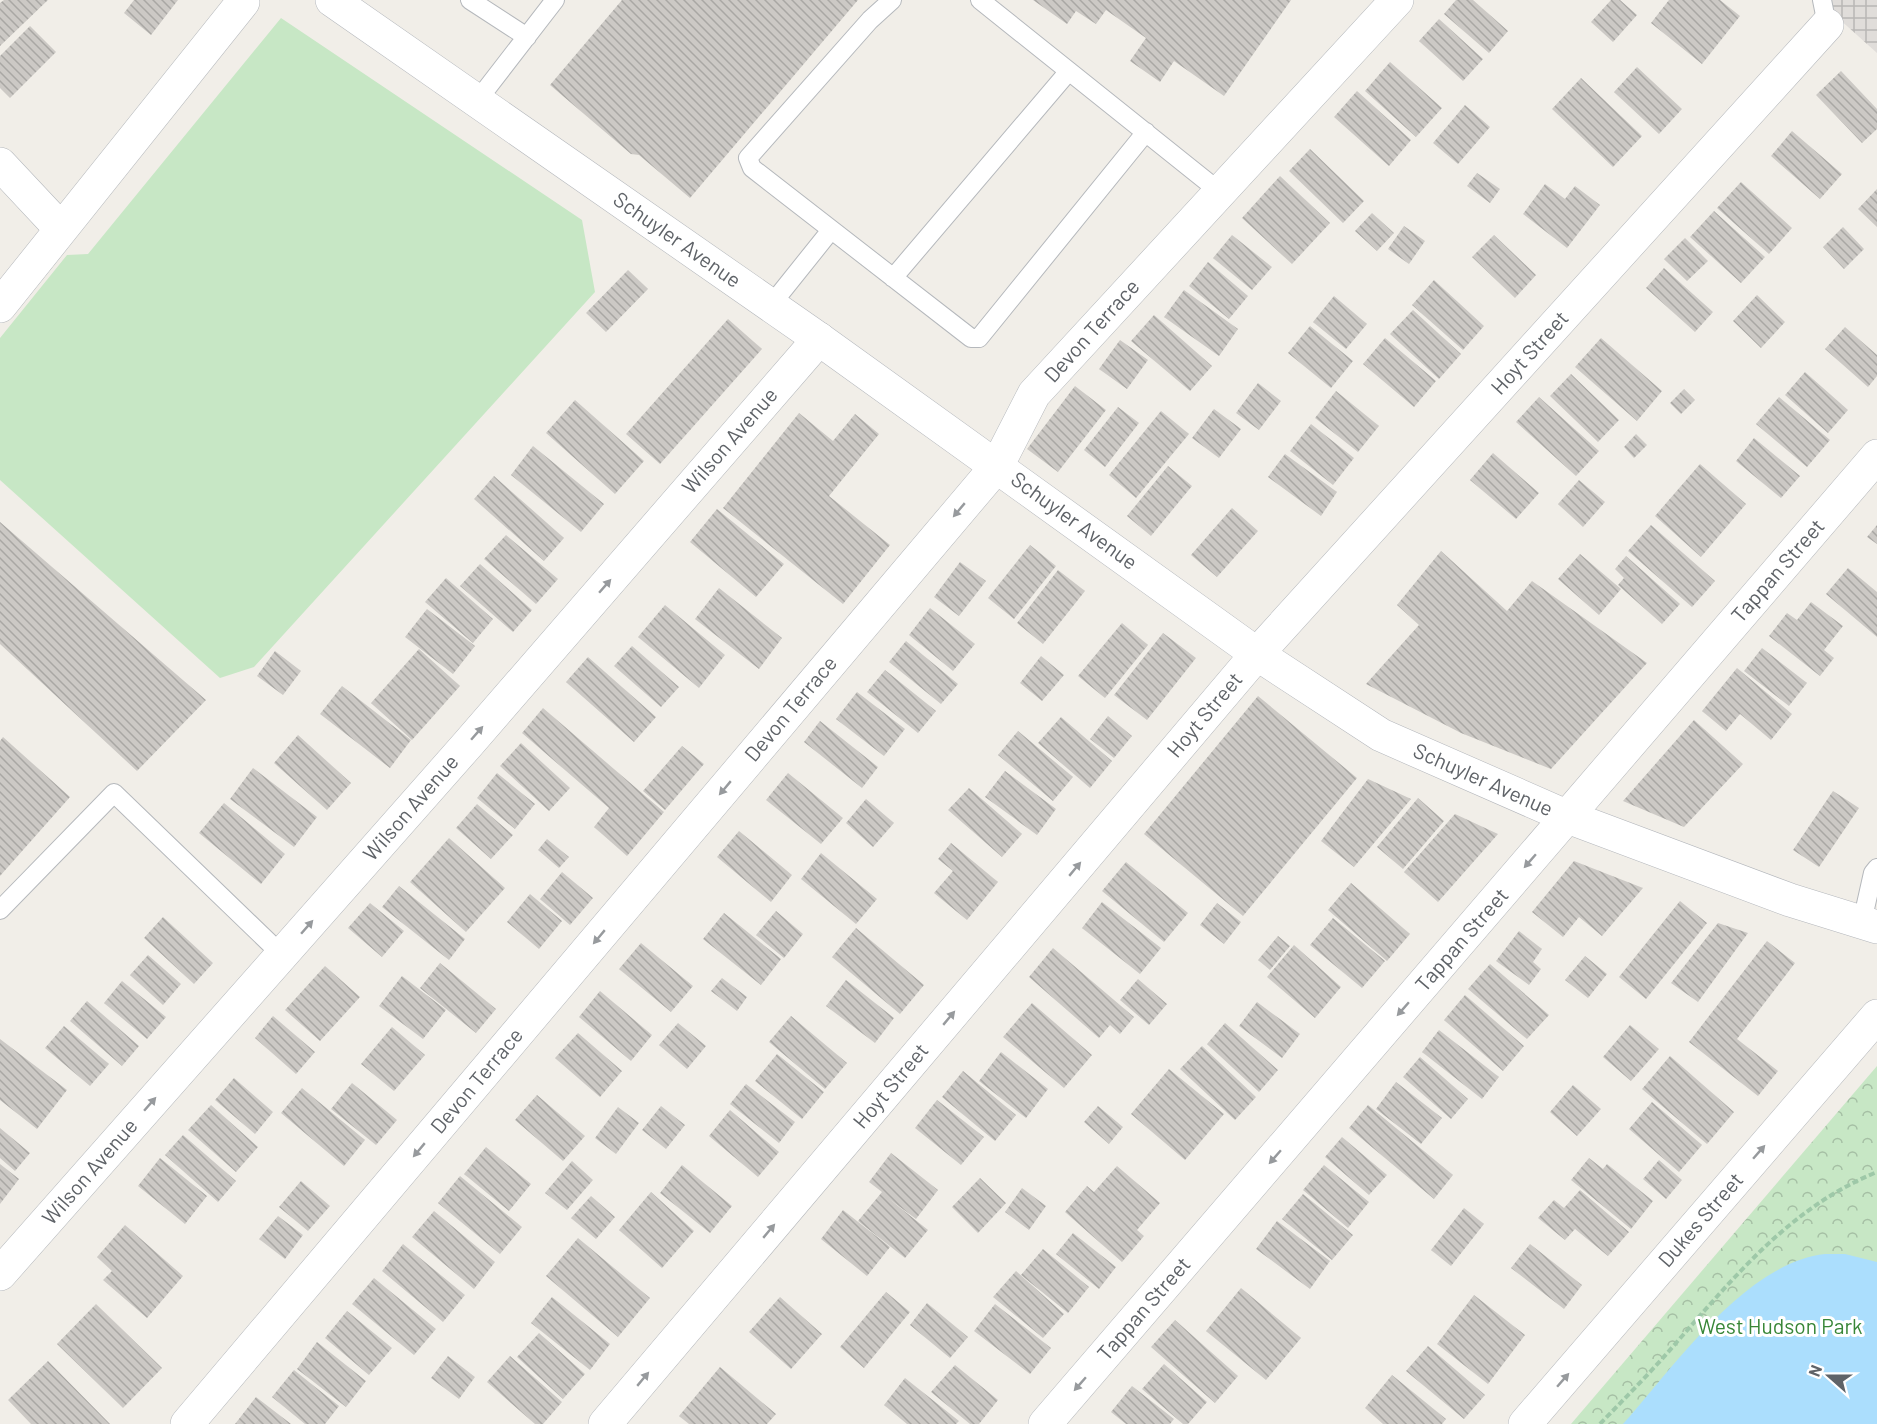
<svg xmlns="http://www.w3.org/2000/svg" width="1877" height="1424" viewBox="0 0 1877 1424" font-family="Barlow,sans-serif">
  <defs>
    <pattern id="industrial-grid" width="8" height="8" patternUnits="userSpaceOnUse" patternTransform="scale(1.5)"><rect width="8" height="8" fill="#e0ddda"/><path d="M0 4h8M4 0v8" fill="none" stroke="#b9b7b5"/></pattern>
    <pattern id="forest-crowns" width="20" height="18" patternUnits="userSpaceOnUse" patternTransform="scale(1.5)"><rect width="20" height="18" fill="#c7e7c5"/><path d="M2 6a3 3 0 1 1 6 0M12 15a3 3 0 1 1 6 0" fill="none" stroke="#a5bfa4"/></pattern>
    <pattern id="building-back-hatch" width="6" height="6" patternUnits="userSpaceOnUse" patternTransform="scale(1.5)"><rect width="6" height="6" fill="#ccc9c5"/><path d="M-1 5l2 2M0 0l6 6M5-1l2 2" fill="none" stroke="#a9a7a4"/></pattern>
  </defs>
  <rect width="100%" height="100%" fill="#f1eee8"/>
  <!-- industrial -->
  <path fill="url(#industrial-grid)" d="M1818 0H1877V53Z"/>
  <!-- forest -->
  <path fill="url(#forest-crowns)" d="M1877 1066V1424H1571Z"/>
  <!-- pitch -->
  <path fill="#c7e7c5" d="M281 18 582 220 595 292 254 667 220 678 0 480V338L67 255 88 254Z"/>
  <!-- water -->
  <path fill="#abdefd" d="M1825 1254H1845L1877 1262V1424H1623C1674 1367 1745 1263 1825 1254Z"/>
  <!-- building -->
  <path fill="url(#building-back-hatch)" d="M4 0H48L0 46V3Z
    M134 0H178L151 35 124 13Z
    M622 0H858L690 198 639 155 631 154 550 85Z
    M1033 0H1291L1224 96 1174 61 1160 82 1130 61 1146 38 1106 10 1096 24 1076 11 1067 24Z
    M1456 0H1473L1508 31 1489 53 1444 14Z
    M1611 0H1620L1637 15 1613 42 1591 22Z
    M1669 0H1720L1740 16 1702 64 1651 23Z
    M1439 19 1483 59 1463 81 1419 41Z
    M30 26 56 52 10 98 0 88V56Z
    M1390 62 1442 108 1416 137 1365 91Z
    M1637 67 1682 109 1659 134 1614 92Z
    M1841 71 1877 109V129L1862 143 1816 95Z
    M1581 78 1642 136 1613 167 1552 109Z
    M1357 91 1411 140 1389 166 1334 117Z
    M1465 105 1490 127 1458 164 1433 143Z
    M1792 131 1842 174 1820 199 1771 156Z
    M1310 149 1364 201 1343 223 1289 171Z
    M1477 173 1500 189 1490 203 1467 186Z
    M1280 176 1330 223 1292 264 1242 218Z
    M1741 182 1792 228 1769 254 1717 208Z
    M1545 184 1565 199 1575 186 1600 205 1567 248 1523 214Z
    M1877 189V227L1858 209Z
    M1714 211 1765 257 1741 283 1690 237Z
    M1372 213 1394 233 1377 251 1355 231Z
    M1404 226 1425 241 1409 264 1388 249Z
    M1843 227 1864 249 1844 269 1823 247Z
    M1232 235 1272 267 1252 290 1213 258Z
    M1494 235 1536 275 1515 298 1472 257Z
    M1685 238 1708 261 1687 281 1664 259Z
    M1208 262 1248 296 1229 319 1189 286Z
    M1664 268 1713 312 1695 332 1646 288Z
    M628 270 648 289 606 332 586 313Z
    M1434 280 1484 326 1463 350 1412 305Z
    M1184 290 1238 329 1219 356 1164 317Z
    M1757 295 1785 322 1761 348 1733 321Z
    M1334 296 1367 324 1346 349 1313 322Z
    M1413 310 1461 354 1439 379 1390 334Z
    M1154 315 1212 366 1190 391 1131 341Z
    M728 319 762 349 660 464 626 434Z
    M1310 326 1353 361 1331 388 1288 353Z
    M1845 327 1877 355V376L1868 387 1825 349Z
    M1385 338 1436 381 1414 407 1363 364Z
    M1601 338 1662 391 1637 421 1575 367Z
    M1120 340 1148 360 1127 389 1099 369Z
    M1805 372 1848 410 1828 433 1785 395Z
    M1571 374 1619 420 1598 442 1550 396Z
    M1258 383 1281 401 1259 430 1236 413Z
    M1075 386 1106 410 1058 472 1027 449Z
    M1684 389 1695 400 1681 414 1670 403Z
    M1336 391 1379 426 1358 452 1315 418Z
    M1539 397 1599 451 1576 476 1516 422Z
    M1779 397 1830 440 1807 467 1756 424Z
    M575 400 644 461 615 494 546 433Z
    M1118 407 1139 423 1105 467 1084 450Z
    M1214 409 1241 429 1219 458 1192 438Z
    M1161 411 1189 434 1136 498 1109 475Z
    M799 413 833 441 855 414 879 434 829 496 890 545 843 604 723 508Z
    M1311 424 1354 458 1333 485 1290 451Z
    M1636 434 1647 445 1634 458 1624 447Z
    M1754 438 1800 476 1781 498 1736 461Z
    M533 446 604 504 581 532 511 475Z
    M1493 453 1539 493 1516 519 1470 480Z
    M1285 454 1337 492 1321 516 1268 477Z
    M1700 464 1746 504 1701 557 1655 516Z
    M1168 466 1192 486 1151 536 1127 516Z
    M494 476 564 538 544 561 474 499Z
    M1579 480 1605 502 1583 527 1558 504Z
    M1232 508 1258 531 1217 577 1191 555Z
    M717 509 784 564 756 597 690 542Z
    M0 522 206 700 137 771 0 644Z
    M1651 525 1715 581 1692 607 1628 551Z
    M1877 525V544L1867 537Z
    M506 535 558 579 536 604 484 559Z
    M1030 545 1056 566 1014 619 988 598Z
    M1441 551 1507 611 1532 581 1647 663 1551 769 1461 733 1366 684 1419 625 1397 605Z
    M1580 554 1621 589 1599 615 1558 579Z
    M1626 556 1680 604 1662 624 1618 585 1624 578 1615 569Z
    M960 562 986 581 959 616 934 597Z
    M480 564 532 610 513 632 460 586Z
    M1848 568 1877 592V637L1826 594Z
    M1058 570 1085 591 1043 644 1017 623Z
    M446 578 493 619 473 643 425 602Z
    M719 588 782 638 759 669 695 619Z
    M1811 602 1843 626 1824 650 1834 658 1820 676 1769 636 1787 613 1797 620Z
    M665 605 725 655 699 688 638 637Z
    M930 608 975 644 953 671 909 635Z
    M427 609 475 646 453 674 405 637Z
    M1122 623 1148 645 1105 698 1078 676Z
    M1163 633 1196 658 1147 720 1114 695Z
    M906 641 958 684 941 704 889 662Z
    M632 646 679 687 661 707 614 666Z
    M1762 648 1807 683 1789 706 1744 671Z
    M419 649 460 686 412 740 371 703Z
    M275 651 301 671 283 695 257 676Z
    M1041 656 1064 675 1042 701 1020 683Z
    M588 657 656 717 634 742 566 682Z
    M1737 668 1792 714 1771 740 1740 714 1726 731 1702 711Z
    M885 670 936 711 918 733 867 692Z
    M342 686 411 740 390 768 320 714Z
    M857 692 905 729 884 756 836 719Z
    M1258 696 1357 778 1243 916 1144 834Z
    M543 708 664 812 627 856 594 827 609 808 522 733Z
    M1108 716 1132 736 1114 758 1090 739Z
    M1061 717 1112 761 1090 788 1038 743Z
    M1694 720 1743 764 1684 827 1623 801Z
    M820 721 878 767 862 788 804 742Z
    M1018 731 1073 777 1053 801 998 755Z
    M298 735 351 783 327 810 274 763Z
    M3 737 70 797 0 876V741Z
    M521 743 570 788 549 811 500 766Z
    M682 746 704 764 665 810 643 791Z
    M253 768 317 817 294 847 230 799Z
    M1005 771 1056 809 1037 835 985 797Z
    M497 773 535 804 515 829 477 798Z
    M788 773 843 818 821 844 766 800Z
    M1368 779 1411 799 1354 867 1321 841Z
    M969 788 1022 834 1002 857 948 810Z
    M1833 791 1859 808 1819 867 1793 850Z
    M1418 798 1444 821 1403 869 1377 847Z
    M866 799 894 823 873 847 846 823Z
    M224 803 285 854 261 884 199 833Z
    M477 804 513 835 491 859 456 828Z
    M1455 814 1498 834 1438 902 1404 872Z
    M739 831 792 875 771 902 717 857Z
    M449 838 505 888 466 932 410 882Z
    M547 839 569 857 559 868 538 850Z
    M951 843 998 882 967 920 934 893 953 871 938 859Z
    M821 853 877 899 856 924 801 879Z
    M1574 861 1643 888 1602 936 1579 917 1563 937 1532 912Z
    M1126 862 1188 913 1164 942 1102 891Z
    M562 872 593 898 570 925 540 899Z
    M1351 883 1410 934 1387 961 1328 910Z
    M399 886 465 939 449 960 382 907Z
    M530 894 562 921 539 949 507 922Z
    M1680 901 1707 923 1646 999 1619 977Z
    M1102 902 1161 948 1140 974 1082 928Z
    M370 903 404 931 382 957 348 928Z
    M1217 903 1241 922 1224 944 1200 925Z
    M776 911 803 934 784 958 756 935Z
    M724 913 781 959 761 985 703 939Z
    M163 917 213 963 194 984 144 938Z
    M1333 918 1385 961 1362 988 1310 945Z
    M1718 923 1748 933 1698 1002 1671 983Z
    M856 928 924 985 900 1014 832 957Z
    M1519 931 1542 949 1533 962 1541 969 1529 985 1496 961Z
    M1278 936 1290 946 1270 970 1258 960Z
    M1767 941 1795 963 1737 1039 1778 1071 1758 1096 1689 1042Z
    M641 943 693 986 671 1012 619 969Z
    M1294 945 1341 987 1315 1018 1267 977Z
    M1053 948 1134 1017 1120 1034 1110 1025 1099 1038 1029 977Z
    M148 955 181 984 163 1005 130 975Z
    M1585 956 1607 974 1588 998 1565 980Z
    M440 963 496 1009 476 1033 420 988Z
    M1490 964 1549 1015 1527 1039 1468 989Z
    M325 966 360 997 320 1041 285 1010Z
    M402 976 446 1010 423 1039 379 1006Z
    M722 978 747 997 737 1011 711 991Z
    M1138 979 1167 1004 1149 1025 1120 1000Z
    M846 980 894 1018 875 1043 826 1006Z
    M122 981 166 1017 147 1039 104 1003Z
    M600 991 652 1035 631 1061 579 1017Z
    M1465 995 1524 1046 1503 1071 1444 1020Z
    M87 1001 139 1046 122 1066 70 1021Z
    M1257 1002 1300 1034 1282 1058 1239 1026Z
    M1032 1003 1092 1055 1064 1088 1003 1037Z
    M273 1016 315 1052 296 1074 255 1038Z
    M791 1016 847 1063 825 1089 769 1042Z
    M678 1023 706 1046 687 1069 659 1045Z
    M1225 1023 1278 1070 1259 1092 1207 1044Z
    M1630 1025 1659 1049 1631 1081 1603 1057Z
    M64 1026 109 1064 90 1086 45 1048Z
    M392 1027 425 1055 394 1091 361 1064Z
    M1439 1030 1499 1077 1482 1099 1422 1052Z
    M578 1033 622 1071 600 1097 555 1058Z
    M0 1039 67 1090 37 1129 0 1100Z
    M1202 1046 1256 1097 1235 1120 1180 1069Z
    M1001 1052 1048 1089 1026 1118 979 1081Z
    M777 1054 824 1092 802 1119 755 1081Z
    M1670 1056 1734 1112 1707 1144 1642 1089Z
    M1420 1057 1468 1099 1451 1119 1403 1077Z
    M1169 1069 1224 1114 1185 1160 1131 1114Z
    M963 1071 1016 1115 995 1141 942 1097Z
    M234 1078 273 1112 255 1134 215 1100Z
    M1396 1082 1442 1118 1421 1144 1376 1109Z
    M352 1083 397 1120 376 1145 331 1109Z
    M746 1084 795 1122 779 1143 730 1104Z
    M1573 1085 1601 1109 1577 1136 1550 1112Z
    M302 1088 365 1140 344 1166 281 1113Z
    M537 1095 585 1136 563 1161 515 1120Z
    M937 1100 984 1137 961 1165 915 1128Z
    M1652 1102 1702 1145 1679 1172 1629 1129Z
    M211 1105 258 1147 236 1172 188 1130Z
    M1368 1105 1453 1175 1434 1199 1349 1128Z
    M661 1106 685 1125 666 1149 642 1130Z
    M1098 1106 1123 1127 1109 1144 1084 1122Z
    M618 1107 639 1123 616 1154 595 1138Z
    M730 1110 779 1152 758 1177 709 1136Z
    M0 1128 30 1153 15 1171 0 1158Z
    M183 1135 236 1181 218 1202 165 1155Z
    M1342 1137 1387 1175 1369 1195 1325 1157Z
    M486 1147 531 1184 509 1211 464 1174Z
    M891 1153 938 1190 916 1219 888 1198 928 1230 905 1258 858 1221 882 1192 869 1182Z
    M160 1158 207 1196 185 1224 138 1186Z
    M1589 1158 1603 1169 1607 1164 1653 1201 1631 1229 1571 1180Z
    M1659 1160 1682 1180 1666 1199 1643 1179Z
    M572 1161 593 1180 567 1210 545 1193Z
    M0 1164 19 1179 0 1204Z
    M682 1165 732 1206 710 1233 660 1193Z
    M1324 1165 1369 1202 1348 1228 1303 1190Z
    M1117 1166 1160 1203 1137 1230 1144 1236 1122 1262 1065 1212 1087 1186 1094 1192Z
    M460 1176 522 1227 500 1254 438 1203Z
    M980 1178 1006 1203 978 1233 952 1207Z
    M301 1181 330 1206 308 1231 279 1207Z
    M1022 1188 1046 1206 1029 1230 1005 1212Z
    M1580 1190 1629 1232 1608 1256 1575 1229 1565 1240 1538 1218 1554 1200 1564 1208Z
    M651 1192 694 1231 662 1268 619 1230Z
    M1303 1194 1353 1235 1332 1260 1282 1219Z
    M591 1196 615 1217 596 1239 571 1218Z
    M1464 1208 1484 1224 1451 1266 1431 1250Z
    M843 1210 890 1247 867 1276 821 1239Z
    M434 1211 495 1262 474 1289 412 1237Z
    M278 1216 303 1235 285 1259 259 1239Z
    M1277 1221 1330 1261 1310 1289 1256 1249Z
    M125 1225 183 1276 147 1318 103 1280 112 1271 97 1257Z
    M1073 1233 1116 1267 1099 1289 1056 1254Z
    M578 1238 650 1298 618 1337 546 1276Z
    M403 1244 465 1295 443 1322 382 1271Z
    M1530 1244 1582 1285 1564 1309 1511 1268Z
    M1043 1249 1089 1287 1068 1313 1021 1275Z
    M1016 1271 1064 1314 1043 1338 993 1297Z
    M374 1278 436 1329 414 1355 352 1304Z
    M1241 1288 1301 1338 1266 1380 1206 1331Z
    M886 1292 910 1312 864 1368 840 1347Z
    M1474 1295 1525 1335 1488 1384 1437 1344Z
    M552 1297 610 1344 590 1370 531 1323Z
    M780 1297 822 1334 791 1369 749 1332Z
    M927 1303 968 1337 950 1358 910 1325Z
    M96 1304 162 1368 123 1408 57 1344Z
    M995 1304 1051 1348 1030 1374 974 1331Z
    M347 1311 392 1348 369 1375 325 1338Z
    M1175 1320 1238 1376 1215 1403 1151 1347Z
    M539 1333 585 1374 563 1399 517 1357Z
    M317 1342 366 1381 346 1407 297 1369Z
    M1428 1346 1485 1395 1464 1419 1406 1371Z
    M448 1356 475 1377 459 1399 431 1378Z
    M510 1356 562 1402 543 1424H535L487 1382Z
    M48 1361 110 1424H31L8 1400Z
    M1164 1364 1207 1402 1188 1424H1183L1142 1389Z
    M955 1365 998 1400 979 1424H970L931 1392Z
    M720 1367 776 1414 767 1424H689L679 1416Z
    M294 1370 339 1406 325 1424H305L272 1397Z
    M1392 1375 1446 1419 1442 1424H1383L1365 1408Z
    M905 1378 959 1421 956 1424H907L884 1405Z
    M1132 1386 1174 1419 1170 1424H1126L1111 1412Z
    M256 1397 291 1424H235Z"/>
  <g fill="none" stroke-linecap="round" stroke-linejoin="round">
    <defs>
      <path id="service" d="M470 0 527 37
        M892 0 870 20 748 158 752 168 971 338H979L1146 132
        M980 0 1220 192
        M1822 0 1827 25
        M477 101 555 0
        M893 278 1069 71
        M771 305 831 230
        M0 910 114 793 282 955
        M1862 922 1873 873 1877 868"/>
      <path id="minor" d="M0 164 60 228
        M0 306 243 2
        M0 1274 468 744 819 339
        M187 1424 997 466 1034 394 1397 0
        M605 1424 1257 654 1827 25
        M1045 1424 1877 456
        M1525 1424 1877 1016"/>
      <path id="secondary" d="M332 0 819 339 1257 654 1381 735 1568 817 1790 900 1877 927"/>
    </defs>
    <!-- service casing -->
    <use href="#service" stroke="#b5b8bc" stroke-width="20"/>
    <!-- minor casing -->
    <use href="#minor" stroke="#b5b8bc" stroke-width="34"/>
    <!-- secondary casing -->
    <use href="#secondary" stroke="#b4b7bc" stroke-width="34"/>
    <!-- path -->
    <path stroke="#9ec8a8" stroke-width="4" stroke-dasharray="6 3" stroke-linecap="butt" d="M1600 1424C1626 1397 1652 1371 1676 1343 1736 1275 1791 1207 1877 1172"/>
    <!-- service -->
    <use href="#service" stroke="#fff" stroke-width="18"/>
    <!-- minor -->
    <use href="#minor" stroke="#fff" stroke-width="33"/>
    <!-- secondary -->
    <use href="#secondary" stroke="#fff" stroke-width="33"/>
  </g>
  <!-- one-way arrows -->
  <defs><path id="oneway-solid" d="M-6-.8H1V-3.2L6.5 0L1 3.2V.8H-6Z" transform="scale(1.5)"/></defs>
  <g fill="#979a9d">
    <use href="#oneway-solid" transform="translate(959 510) rotate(130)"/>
    <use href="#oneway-solid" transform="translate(605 586) rotate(-49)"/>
    <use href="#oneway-solid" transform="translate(477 733) rotate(-49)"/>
    <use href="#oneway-solid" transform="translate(725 788) rotate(130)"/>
    <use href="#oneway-solid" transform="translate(1530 861) rotate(131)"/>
    <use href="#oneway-solid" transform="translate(1075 869) rotate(-50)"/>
    <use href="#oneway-solid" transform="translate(307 927) rotate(-49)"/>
    <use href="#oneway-solid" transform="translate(599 937) rotate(130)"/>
    <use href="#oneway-solid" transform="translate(1403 1009) rotate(131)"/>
    <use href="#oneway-solid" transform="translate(949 1018) rotate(-50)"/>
    <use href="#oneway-solid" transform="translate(150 1104) rotate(-49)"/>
    <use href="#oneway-solid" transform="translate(419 1150) rotate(130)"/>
    <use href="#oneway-solid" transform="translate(1759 1152) rotate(-49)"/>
    <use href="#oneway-solid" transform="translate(1275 1157) rotate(131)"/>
    <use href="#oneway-solid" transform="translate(769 1231) rotate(-50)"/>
    <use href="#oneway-solid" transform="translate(643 1379) rotate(-50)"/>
    <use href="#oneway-solid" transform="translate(1563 1380) rotate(-49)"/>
    <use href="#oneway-solid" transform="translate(1080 1384) rotate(131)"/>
  </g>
  <g text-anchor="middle" stroke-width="6" stroke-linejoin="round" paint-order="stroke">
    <!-- street labels -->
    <g font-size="21" fill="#5f6368" stroke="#fff">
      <text transform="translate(677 240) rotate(35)" y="7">Schuyler Avenue</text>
      <text transform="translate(1092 331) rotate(-48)" y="7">Devon Terrace</text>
      <text transform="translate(1530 353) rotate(-48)" y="7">Hoyt Street</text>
      <text transform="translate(730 441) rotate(-49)" y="7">Wilson Avenue</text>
      <text transform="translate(1074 521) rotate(36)" y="7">Schuyler Avenue</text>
      <text transform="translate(1778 571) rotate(-49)" y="7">Tappan Street</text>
      <text transform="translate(791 709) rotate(-50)" y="7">Devon Terrace</text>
      <text transform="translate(1205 715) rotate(-50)" y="7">Hoyt Street</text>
      <text transform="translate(1483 780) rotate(24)" y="7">Schuyler Avenue</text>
      <text transform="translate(411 808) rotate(-49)" y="7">Wilson Avenue</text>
      <text transform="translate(1462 940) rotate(-49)" y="7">Tappan Street</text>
      <text transform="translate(477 1081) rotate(-50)" y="7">Devon Terrace</text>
      <text transform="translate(891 1086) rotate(-50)" y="7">Hoyt Street</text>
      <text transform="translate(90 1172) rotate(-49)" y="7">Wilson Avenue</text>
      <text transform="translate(1701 1220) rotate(-49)" y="7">Dukes Street</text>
      <text transform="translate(1144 1309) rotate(-49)" y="7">Tappan Street</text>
    </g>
    <!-- park labels -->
    <g font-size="21" fill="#388637" stroke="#fff">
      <text x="1780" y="1334">West Hudson Park</text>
    </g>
  </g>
  <!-- north arrow -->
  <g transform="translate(1829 1376) rotate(291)" stroke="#ffffff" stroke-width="4.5" paint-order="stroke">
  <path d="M0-4.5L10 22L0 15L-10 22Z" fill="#5f6368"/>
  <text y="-9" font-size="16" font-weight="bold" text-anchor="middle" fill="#5f6368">N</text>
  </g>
</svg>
